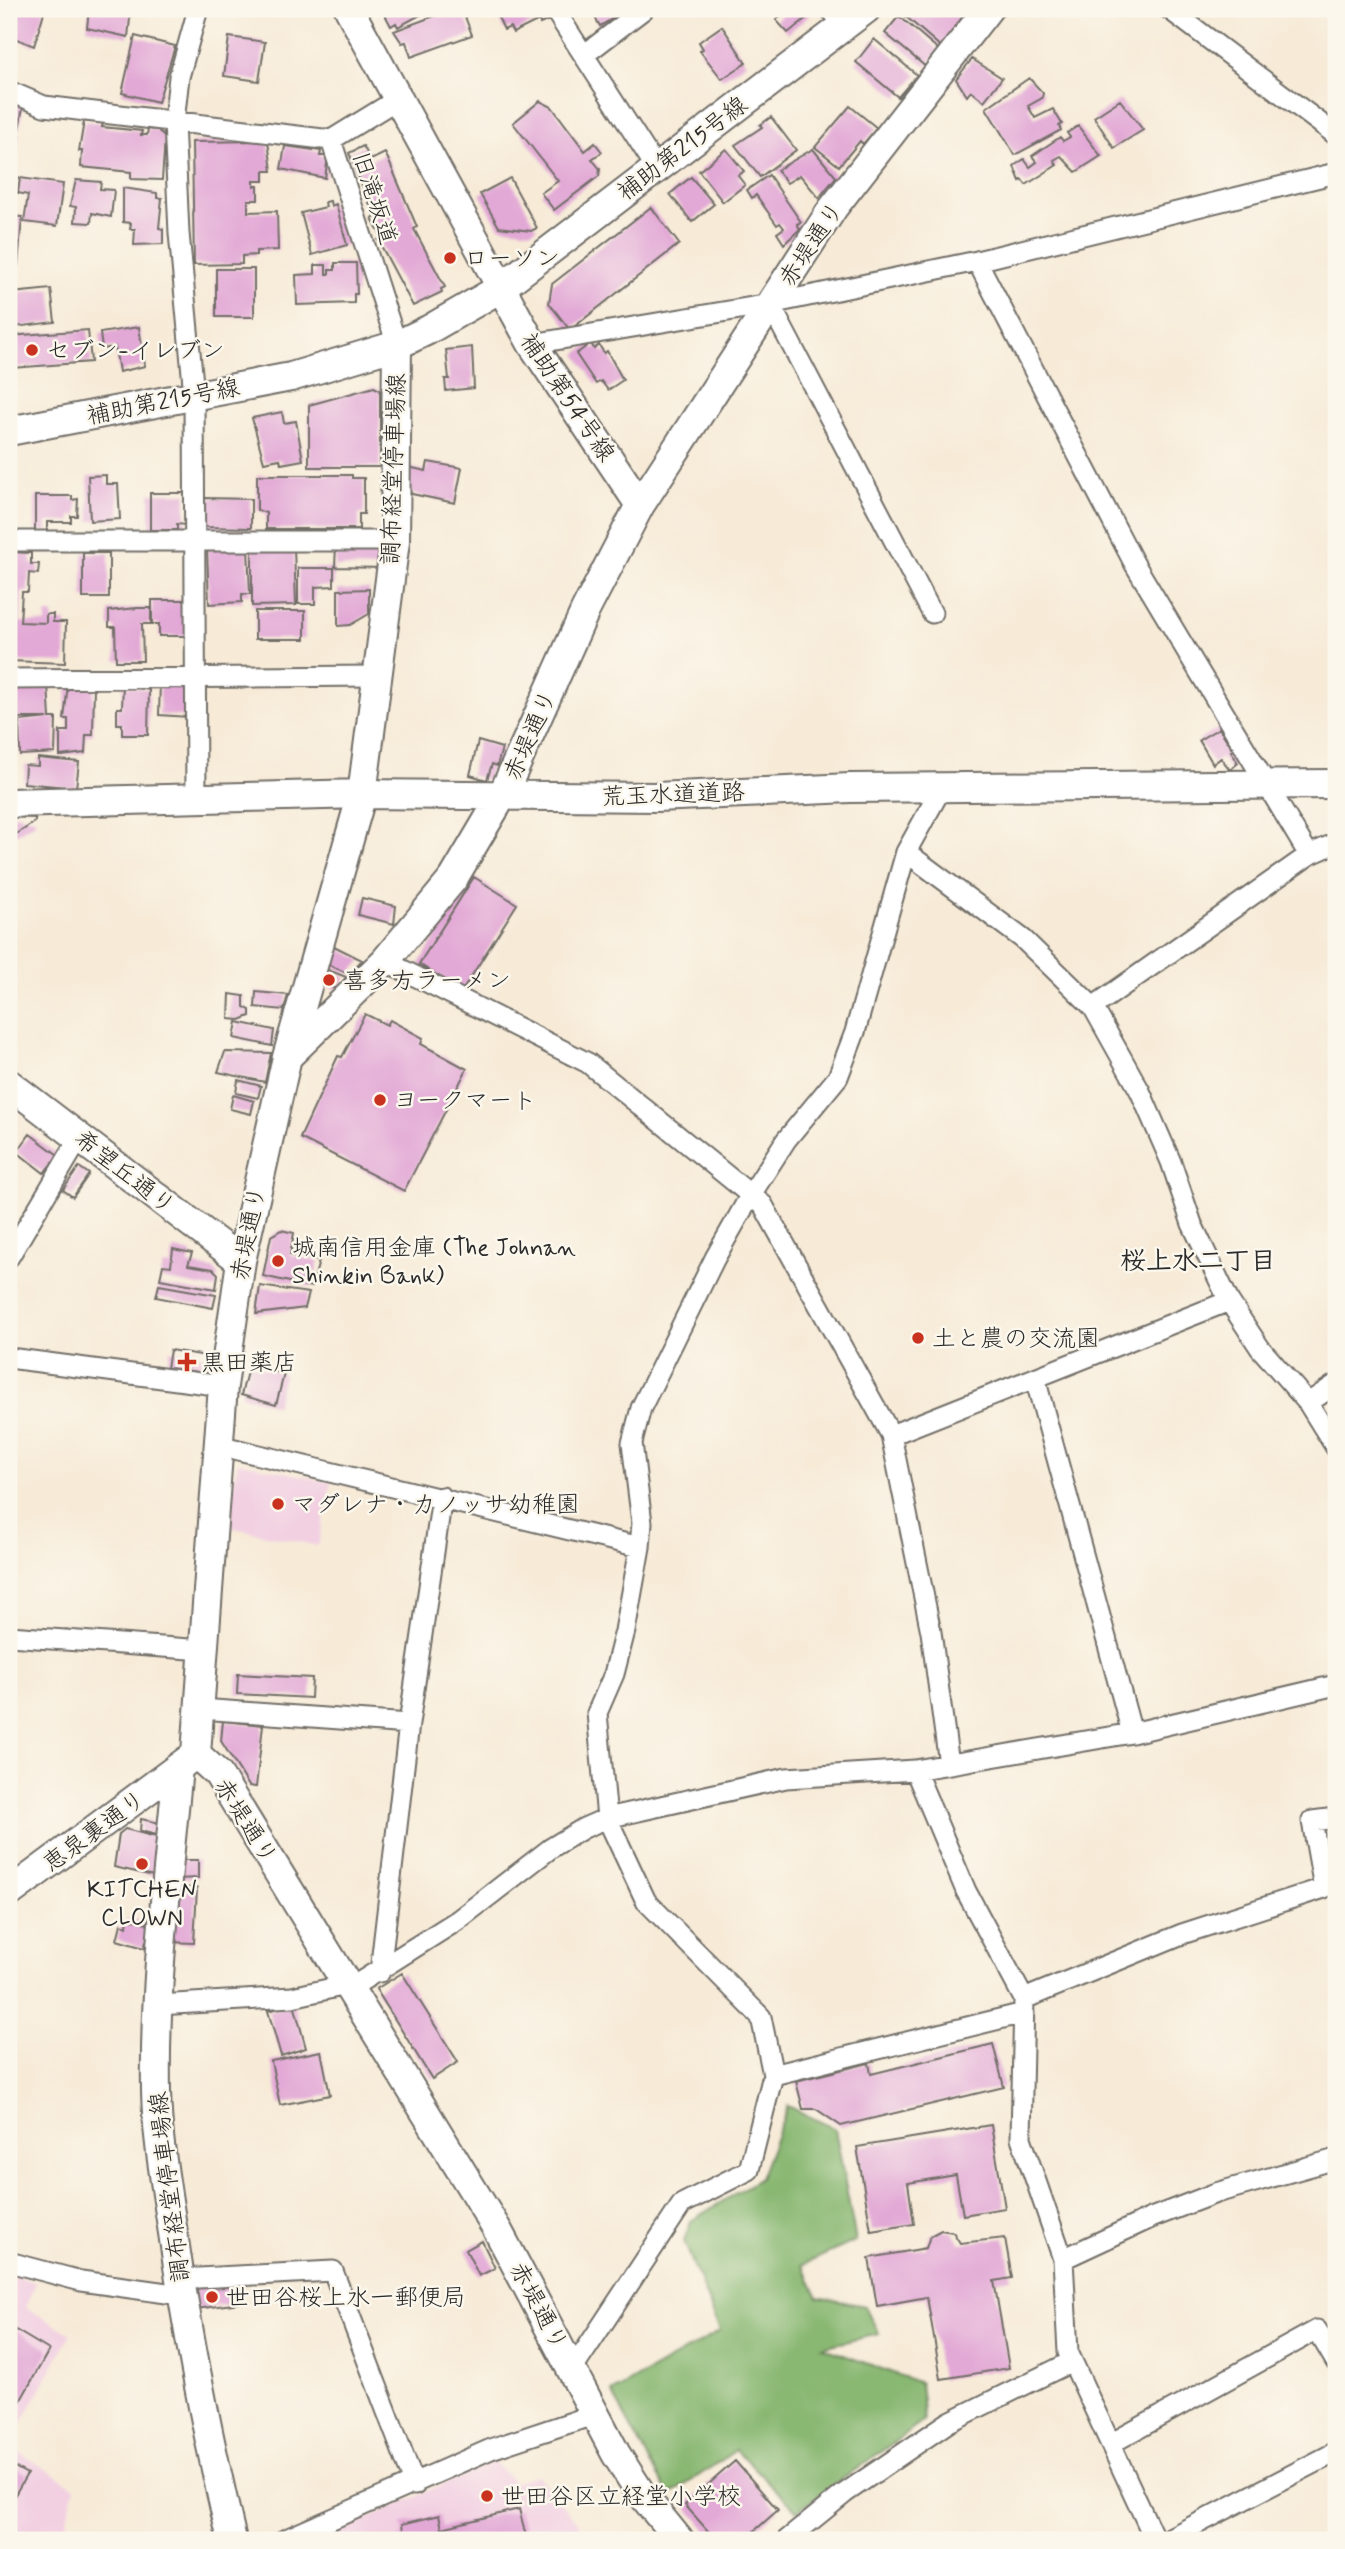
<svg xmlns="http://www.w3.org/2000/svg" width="1345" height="2549" viewBox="0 0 1345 2549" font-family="Mynerve,'Klee One',sans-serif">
  <rect width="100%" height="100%" fill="#fbf7ec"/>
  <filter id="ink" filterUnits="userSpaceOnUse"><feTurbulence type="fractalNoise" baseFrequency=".0143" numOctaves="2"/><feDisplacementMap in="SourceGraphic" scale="14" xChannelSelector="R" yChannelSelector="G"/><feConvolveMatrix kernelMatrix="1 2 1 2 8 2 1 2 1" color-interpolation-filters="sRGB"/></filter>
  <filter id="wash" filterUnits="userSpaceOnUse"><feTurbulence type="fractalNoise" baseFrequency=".00686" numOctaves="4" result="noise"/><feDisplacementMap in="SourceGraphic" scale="28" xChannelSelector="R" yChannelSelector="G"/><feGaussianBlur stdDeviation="1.57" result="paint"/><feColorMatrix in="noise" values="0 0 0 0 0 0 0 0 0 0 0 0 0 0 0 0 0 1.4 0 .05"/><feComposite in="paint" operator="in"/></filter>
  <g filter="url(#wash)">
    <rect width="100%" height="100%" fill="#f7ebd8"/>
    <!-- built -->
    <path fill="#f2d0e2" d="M238 1462 331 1482 318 1546 225 1526Z
      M9 2274 36 2283 25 2307 71 2334 9 2446 75 2487 62 2540H9Z
      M494 2462 514 2483 537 2475 580 2526 584 2540H318Z"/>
    <!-- forest -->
    <path fill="#89b872" stroke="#5a724e" stroke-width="2" d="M788 2106 835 2129 856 2241 802 2265 818 2297 865 2306 879 2334 822 2347 920 2383 924 2421 797 2511 736 2450 669 2496 612 2393 720 2331 684 2241 691 2221 760 2178Z"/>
    <g id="blocks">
      <!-- building -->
      <path fill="#e2a8d6" d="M14 9H45L34 46 9 36Z
        M89 9H131L128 37 87 28Z
        M382 9H419L422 14 398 27 396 23 391 26Z
        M453 9H462L472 35 411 57 406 42 402 43 394 31Z
        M494 9H542L549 20 540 24 539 20 513 33 510 27 504 30Z
        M590 9H628L600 26Z
        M779 9H811L806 13 809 16 788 33 776 20 783 13Z
        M913 9H968L941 47 904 15Z
        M899 16 939 50 926 67 885 33Z
        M722 26 746 63 722 79 700 51 703 49 699 42Z
        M135 36 175 46 158 102 122 93Z
        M229 37 265 42 259 81 224 76Z
        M874 39 917 75 898 97 856 62Z
        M972 59 1002 78 984 101 971 91 967 96 956 79Z
        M1029 78 1043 93 1042 98 1028 106 1035 118 1053 109 1062 124 1059 126 1061 130 1015 155 986 108Z
        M1120 100 1143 130 1114 148 1094 117Z
        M540 101 552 107 585 151 595 143 602 152 592 159 600 169 599 176 554 210 541 193 558 181 513 123Z
        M9 105 23 107 19 129H16L15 134 19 135 15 157 9 156Z
        M850 106 877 128 863 144 860 141 839 166 815 147Z
        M771 117 796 150 760 177 735 145 762 127 760 125Z
        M84 121 103 123 102 127 142 131 141 135H147L148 129 158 130 165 138 162 180 131 179V172L81 167 82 151H79Z
        M1078 126 1101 156 1076 172 1061 156 1054 160 1057 165 1026 185 1022 180 1020 181 1014 166 1024 159 1030 167 1037 162 1032 156 1060 137 1063 141 1070 137 1067 133Z
        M268 141 272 171H264V181H254V186H258V200H248V212L277 211 278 250 256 251V255L242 256V264L194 265 192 142Z
        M285 146 321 151 320 156H328L325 178 281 169Z
        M363 146 371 160 385 153 388 159 417 227 414 229 445 287 441 289 442 292 413 306 378 240 382 237 372 218 375 217 349 153Z
        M726 149 744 171 738 176 745 185 723 202 699 171Z
        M813 149 836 177 819 198 800 175 787 183 777 170Z
        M769 175 801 222 797 224 800 229 784 244 777 233 784 228 780 223 777 225 756 195 752 198 747 190Z
        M691 177 714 204 692 222 670 194Z
        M20 178 63 184 57 226 24 222 28 195 18 193Z
        M510 178 537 228 531 231 499 227 480 194Z
        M76 180 101 182 100 189 114 190 111 217 92 213 91 223 75 222 76 207 70 206Z
        M123 188 157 193V198H162L159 228 163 229V244L134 245 135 229H130L131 223 123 222Z
        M330 201 331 206 336 204 347 245 312 255 301 213 326 207 325 202Z
        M651 207 679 244 570 330 549 303 552 284Z
        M9 216 22 217 18 265H9Z
        M335 263H356L357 294H354V303L297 305 296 275 315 274V265H326V274H329V270H335Z
        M216 269H254V317H216Z
        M51 289 55 322 15 327 12 293Z
        M139 327 145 366 119 372 115 347 102 349 100 333Z
        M88 330 91 362 12 368 9 336Z
        M591 343 594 349 599 345 604 353 607 351 623 380 608 390 601 381 596 384 576 354Z
        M472 347 474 388 446 391 445 379H449L446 350Z
        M374 387 380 390V467H309V405Z
        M282 412 284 423 296 421 303 460 281 464 280 459 264 462 252 418Z
        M428 462 462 468 455 503 412 494 409 490 408 467 426 471Z
        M106 475V484H118L120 519 90 521 88 476Z
        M257 475H352V478H364V514H359V529H266V513L257 510Z
        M150 493H186V525L177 524V530H150Z
        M35 496H72V500L78 499 77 516H71V522H47V531H35Z
        M204 498 251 499V528L203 527Z
        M336 545 385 547 384 568 335 567Z
        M294 546 296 605 252 606V547Z
        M248 547 250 594H242V602L209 604 207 548Z
        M9 552 31 553V564H39L38 574 29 573 28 592H22L20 622 46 623V614H53V622H66L65 663 9 661Z
        M83 553H109V598H83Z
        M298 568H334V586L315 587V604H298Z
        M369 589V614L350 625 338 626V590Z
        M152 600H187V636H159V624H152Z
        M137 608H151V624H142L143 661H116L115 627H109V611Z
        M255 611H305V639H255Z
        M160 682 190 684 189 717 159 715Z
        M9 684H48L50 718H56L55 753 20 755 19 721 48 718H9Z
        M68 684 94 685 93 735H86L85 753 60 756V731H68V719H64Z
        M123 685 149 690 148 735H122V724H117V708H122Z
        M1219 728 1233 750 1231 751 1238 763 1230 770 1221 758 1213 764 1199 740Z
        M478 741 502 748 497 766 492 764 487 780 470 775Z
        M38 758 79 762 76 788 24 783 25 765 38 766Z
        M21 814V817L35 818V822L9 839V815Z
        M474 877 517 904 462 991 419 964Z
        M362 898 396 906 394 924 358 915Z
        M332 945 362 960 349 974 325 963Z
        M323 968 346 977 337 989 318 983Z
        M256 992 288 995 284 1010 255 1007Z
        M230 994 244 996V1007L250 1010V1016L240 1020 229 1019Z
        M365 1014 387 1025 390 1020 423 1038 421 1044 467 1069 404 1191 300 1138 338 1056 342 1057Z
        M237 1022 274 1030 272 1046 234 1038Z
        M225 1052 271 1053 265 1082 218 1072Z
        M238 1080 261 1086 258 1098 236 1093Z
        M233 1095 254 1101 251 1114 230 1109Z
        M30 1134 58 1155 44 1173 17 1152Z
        M79 1167 89 1174 73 1197 63 1190Z
        M281 1230 294 1233 290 1255 319 1261 312 1287 263 1276 271 1236Z
        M173 1249 192 1253 188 1265 213 1269 218 1274 216 1289 160 1279 163 1265 171 1266Z
        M159 1285 216 1295 213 1308 156 1297Z
        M260 1286 309 1293 305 1308 256 1314Z
        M170 1350 207 1356 205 1373 167 1368Z
        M249 1364 284 1374 276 1405 241 1395Z
        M238 1674 312 1678 311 1698 237 1694Z
        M223 1721 263 1725 256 1787 249 1786 221 1741Z
        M141 1819 160 1823 157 1835 140 1831Z
        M125 1829 160 1838 154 1876 114 1867 119 1834Z
        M177 1860H198V1878L177 1879Z
        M171 1887 197 1888 194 1943 168 1942Z
        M128 1918 146 1923 150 1929 144 1948 117 1940 121 1924 127 1926Z
        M402 1973 458 2062 432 2079 376 1989Z
        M294 2004 306 2048 281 2056 268 2011Z
        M993 2044 1004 2087 841 2126 816 2109H803L796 2081 869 2063 871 2074Z
        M321 2051 330 2095 280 2105 271 2061Z
        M991 2125 1005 2208 963 2215 956 2175 908 2183 914 2224 871 2231 857 2147Z
        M941 2230 953 2232 960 2243 1005 2238 1012 2278 994 2281 1009 2368 941 2379 927 2297 877 2306 869 2258 926 2248 930 2236Z
        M482 2241 495 2268 479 2276 466 2250Z
        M239 2284 241 2303 195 2309 194 2287Z
        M9 2326 49 2350 9 2421Z
        M735 2461 778 2510 744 2540H716L685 2505Z
        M9 2464 27 2474 9 2505Z
        M519 2509 527 2540H393L404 2536 402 2524 439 2515 442 2528Z"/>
    </g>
  </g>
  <g filter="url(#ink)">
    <use href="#blocks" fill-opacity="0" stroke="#726e68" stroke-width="2"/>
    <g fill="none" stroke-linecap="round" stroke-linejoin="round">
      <defs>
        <path id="street" d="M554 9 657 169
          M830 9 845 24
          M1169 9 1336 135
          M584 55 644 9
          M9 91 44 106 331 140
          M331 140 397 345
          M331 140 396 100
          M977 261 1134 563 1309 855
          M770 304 932 613
          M532 344 770 304 977 261 1336 173
          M9 541H395
          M9 679 377 676
          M196 800 194 395 179 233 174 122 179 77 198 9
          M906 852 1023 939 1093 1007 1140 1091 1171 1162 1192 1224 1229 1301 1260 1348 1308 1403 1336 1448
          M385 961 588 1063 763 1205 891 1435 931 1632 949 1764
          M1093 1007 1309 855 1336 843
          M9 1257 80 1137
          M9 1358 223 1386
          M1035 1378 1132 1733
          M1308 1403 1336 1384
          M891 1435 1229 1301
          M218 1445 640 1547
          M9 1636 204 1650
          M200 1709 409 1724
          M915 1770 966 1891 1024 1999 1021 2138 1063 2259 1068 2352 1155 2540
          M380 1972 409 1724 442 1497
          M1024 1999 1182 1934 1324 1888 1312 1821 1336 1818
          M158 2005 292 1997 360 1982 458 1920 551 1848 584 1828 607 1818 786 1778 915 1770 1132 1733 1336 1685
          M773 2075 1024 2013
          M1063 2259 1151 2218 1216 2193 1336 2159
          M9 2262 81 2281 181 2295
          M180 2279 333 2271 415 2485
          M573 2369 682 2204 749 2170 773 2075 761 2017 646 1901 607 1818 597 1713 614 1674 625 1631 640 1547 642 1523 632 1443 641 1408 715 1258 750 1196 786 1140 838 1077 855 1032 906 852 941 789
          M1112 2443 1317 2330 1336 2362
          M284 2540 491 2449 596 2414
          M787 2540 845 2493 949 2422 1071 2362
          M1166 2540 1336 2452"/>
        <path id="secondary" d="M349 9 532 344 640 505
          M9 431 291 377 397 345 428 330 499 289 866 9
          M9 803 362 794 656 797 850 788 1336 784
          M288 1056 385 961 453 879 502 796 585 611 640 505 833 208 988 9
          M9 1084 241 1261
          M196 1754 223 1386 241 1261 287 1057 362 794 395 541 397 345
          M196 1754 218 1774 498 2231 616 2454 640 2492 679 2540
          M178 1768C168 1875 154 1983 156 2091 157 2139 166 2186 173 2233 188 2337 208 2438 232 2540
          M9 1893 188 1760"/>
      </defs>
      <!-- street casing -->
      <use href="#street" stroke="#726e68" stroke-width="23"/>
      <!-- secondary casing -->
      <use href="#secondary" stroke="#726e68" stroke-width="32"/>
      <!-- street -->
      <use href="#street" stroke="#fff" stroke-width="19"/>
      <!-- secondary -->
      <use href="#secondary" stroke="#fff" stroke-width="28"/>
    </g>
  </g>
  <!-- markers -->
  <g fill="#c8321e" stroke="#fbf7ec" stroke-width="2.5">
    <circle cx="450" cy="258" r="7"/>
    <circle cx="32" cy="350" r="7"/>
    <circle cx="329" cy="980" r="7"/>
    <circle cx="380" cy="1100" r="7"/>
    <circle cx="278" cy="1261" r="7"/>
    <circle cx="918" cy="1338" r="7"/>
    <path d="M183.5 1351.5h7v7h7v7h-7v7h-7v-7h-7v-7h7z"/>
    <circle cx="278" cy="1504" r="7"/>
    <circle cx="142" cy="1864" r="7"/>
    <circle cx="212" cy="2297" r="7"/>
    <circle cx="487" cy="2496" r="7"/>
  </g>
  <g text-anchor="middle" stroke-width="5" stroke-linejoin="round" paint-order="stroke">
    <!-- street labels -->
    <g font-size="24" fill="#2b2b2b" stroke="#fbf7ec">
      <text transform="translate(682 148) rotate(-37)" y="8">補助第215号線</text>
      <text transform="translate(375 198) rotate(72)" y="8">旧滝坂道</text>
      <text transform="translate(811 244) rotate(-56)" y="8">赤堤通り</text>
      <text transform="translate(568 397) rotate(56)" y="8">補助第54号線</text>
      <text transform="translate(163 401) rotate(-11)" y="8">補助第215号線</text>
      <text transform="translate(393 469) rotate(-88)" y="8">調布経堂停車場線</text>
      <text transform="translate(530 735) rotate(-66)" y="8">赤堤通り</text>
      <text transform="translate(673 794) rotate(-2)" y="8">荒玉水道道路</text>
      <text transform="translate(125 1172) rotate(38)" y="8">希望丘通り</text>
      <text transform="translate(248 1233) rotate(-79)" y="8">赤堤通り</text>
      <text transform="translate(246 1821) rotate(58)" y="8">赤堤通り</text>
      <text transform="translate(94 1831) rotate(-36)" y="8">恵泉裏通り</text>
      <text transform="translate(169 2187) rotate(-97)" y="8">調布経堂停車場線</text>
      <text transform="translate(539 2306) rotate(62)" y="8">赤堤通り</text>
    </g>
    <!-- poi labels -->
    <g font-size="24" fill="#2b2b2b" stroke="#fbf7ec" text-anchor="start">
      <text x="464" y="266">ローソン</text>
      <text x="46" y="358">セブン-イレブン</text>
      <text x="343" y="988">喜多方ラーメン</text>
      <text x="394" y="1108">ヨークマート</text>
      <text x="292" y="1255">城南信用金庫 (The Johnan<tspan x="292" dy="28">Shinkin Bank)</tspan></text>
      <text x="932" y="1346">土と農の交流園</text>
      <text x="201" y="1370">黒田薬店</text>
      <text x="292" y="1512">マダレナ・カノッサ幼稚園</text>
      <text x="142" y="1897" text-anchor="middle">KITCHEN<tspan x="142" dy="28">CLOWN</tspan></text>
      <text x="226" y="2305">世田谷桜上水一郵便局</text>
      <text x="501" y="2504">世田谷区立経堂小学校</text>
    </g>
    <!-- neighbourhood labels -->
    <g font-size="26" font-weight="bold" fill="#2b2b2b" stroke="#fbf7ec">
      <text x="1198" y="1269">桜上水二丁目</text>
    </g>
  </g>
  <!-- margin -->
  <rect width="1345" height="2549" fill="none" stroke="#fbf7ec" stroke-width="35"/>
</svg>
